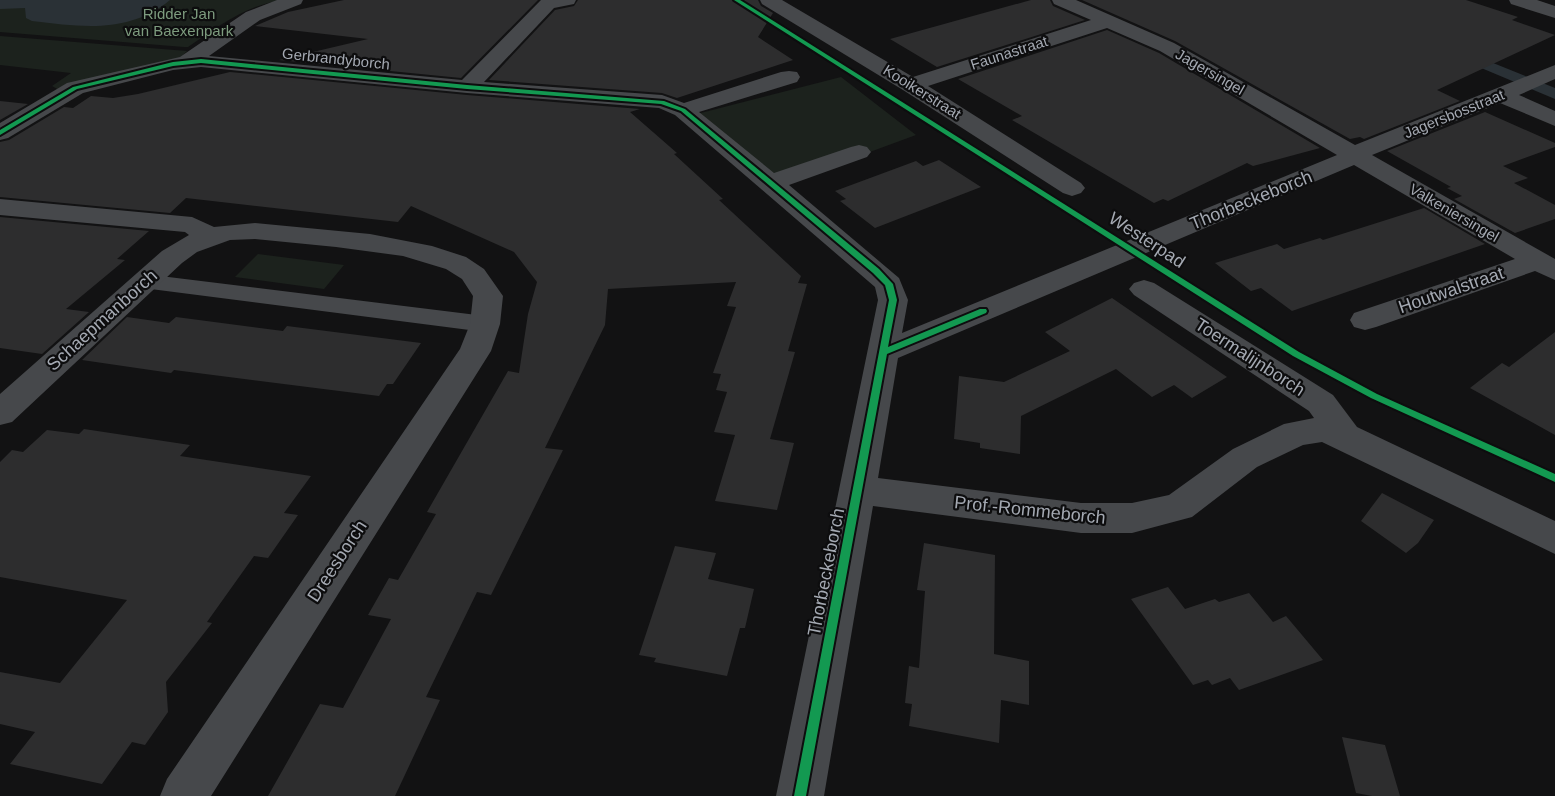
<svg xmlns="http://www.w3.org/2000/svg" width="1555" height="796" viewBox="0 0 1555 796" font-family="Arial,sans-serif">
  <rect width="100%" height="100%" fill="#121213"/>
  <!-- green -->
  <path fill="#1c221d" d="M0 0H285C247 4 219 26 188 47H184L0 32Z
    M0 36 187 51 174 64 59 90 52 86 71 73 0 65Z
    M841 77 916 135 772 188 693 115Z
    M258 254 344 265 324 289 235 277Z"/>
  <!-- water -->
  <path fill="#2a3136" d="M0 0H170C128 34 83 27 32 21L26 18 25 8 0 9Z
    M1319 0H1337L1555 88V99Z"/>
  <!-- building -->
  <path fill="#2d2d2e" d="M344 0H538L461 78 279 60 368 39 255 26 288 12Z
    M578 0H758L761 6 773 13 758 37 793 60 677 98 662 93 489 80 555 10 574 6Z
    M1031 0H1050L1053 6 1085 20 937 67 890 39Z
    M1082 0H1466L1518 17 1512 20 1555 35 1437 90 1460 101 1364 139 1360 137 1350 139 1175 41Z
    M1107 30 1159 53 1320 148 1253 166 1247 163 1168 201 1163 199 1154 203 1012 120 1022 116 958 79Z
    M230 72 467 95 640 109 630 112 677 153 674 154 723 199 719 200 801 276 798 283 807 284 788 351 795 352 770 439 794 443 777 510 715 501 735 435 714 432 727 392 716 390 721 374 713 373 736 307 727 306 736 282 608 289 605 325 545 448 563 450 491 595 477 592 426 697 440 700 395 796H268L320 704 343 708 391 619 368 615 389 578 398 580 436 514 427 512 508 371 519 373 528 314 537 282 514 252 411 206 398 222 186 198 170 213 0 197V142L9 140 64 107 73 108 91 96 113 98 138 94Z
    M0 101 28 104 0 120Z
    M1485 112 1555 143V147L1503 166 1528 178 1514 183 1555 205V219L1515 233 1454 199 1462 196 1447 188 1451 187 1387 151Z
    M939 160 981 187 875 228 840 201 846 199 835 191 916 161 923 166Z
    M1424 208 1485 244 1292 311 1261 288 1251 291 1215 263 1277 244 1284 249 1320 238 1323 240Z
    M0 217 149 231 117 259 125 260 66 309 89 312 42 354 0 348Z
    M1112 298 1227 377 1192 398 1174 385 1152 397 1116 369 1021 416 1020 454 980 448V443L954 439 959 376 1004 382 1070 351 1045 332Z
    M127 317 169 323 176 317 283 331 287 326 421 343 393 384H387L379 396 174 370 171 373 82 360Z
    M1555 332V435L1470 388 1502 363 1509 367Z
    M84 429 190 445 180 456 311 476 284 513 298 515 268 558 254 556 207 622 212 623 166 682 168 712 145 745 132 742 102 784 10 764 35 732 0 724V672L60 683 127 600 0 577V462L12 450 23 452 47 430 79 434Z
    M1382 493 1434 520 1418 543 1406 553 1361 521Z
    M924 543 995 555 994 654 1029 661V705L1001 700 999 743 909 726 912 704 905 703 909 666 919 668 925 591 917 590Z
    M675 546 716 553 708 579 754 589 745 628H740L727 676 654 662 656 658 639 655Z
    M1168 587 1185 609 1215 599 1219 602 1249 593 1273 622 1286 616 1323 660 1239 690 1230 678 1212 685 1208 680 1193 685 1131 599Z
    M1342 737 1385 745 1400 796H1372L1356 793Z"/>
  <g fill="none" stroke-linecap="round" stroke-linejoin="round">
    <!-- service -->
    <path fill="#46484b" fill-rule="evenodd" d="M144 274 485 316 494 318 498 324 494 330 485 332 135 287 132 282 135 277Z"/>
    <!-- minor -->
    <path fill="#46484b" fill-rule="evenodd" d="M277 0H303L301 4 260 20 209 56 462 80 541 0H576L574 4 554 8 484 82 662 95 684 103 781 72 789 71 797 72 800 77 797 82 699 112 774 173 851 147 859 145 867 147 871 152 867 157 789 185 899 278 908 300 902 333 1337 155 1160 51 1107 28 928 86 1081 183 1085 188 1081 193 1072 196 1063 193 903 90 762 4 760 0H782L913 77 1091 20 1054 4 1052 0H1076L1174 43 1355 145 1555 65V79L1519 95 1555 111V126L1500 103 1372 155 1555 259V280L1535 271 1376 327 1365 330 1354 327 1350 320 1354 313 1515 259 1354 165 898 358 878 478 1081 503H1132L1169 495 1233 449 1284 424 1314 418 1309 411 1134 295 1129 289 1134 283 1144 280 1154 283 1333 395 1357 427 1555 521V554L1322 442 1303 445 1257 467 1192 517 1132 533H1081L873 506 824 796H776L878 300 875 287 675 115 659 108 467 93 201 67 173 70 83 93 8 138 0 140V123L67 83 180 57 246 12Z
      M1509 0H1537L1555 6V18L1511 4Z
      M0 199 192 217 214 227 255 223 370 234 432 246 466 257 484 269 503 296 500 324 491 351 211 796H160L167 779 460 349 470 324 473 296 462 279 446 269 403 256 336 247 255 239 230 240 197 252 182 263 12 422 0 425V394L162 251 189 235 185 232 0 215Z"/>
    <defs>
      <path id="cycleway" d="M734 0H740L1299 352 1377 394 1555 474V482L1371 398 1293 356Z
        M201 59 467 85 664 101 685 109 879 269 893 284 897 300 888 347 980 309H986L987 311 986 313 887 354 806 796H794L889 300 885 285 873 273 681 111 661 104 467 89 201 63 173 66 77 89 0 135V130L73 87 173 62Z"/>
    </defs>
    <!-- cycleway casing -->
    <use href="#cycleway" stroke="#0d0d0e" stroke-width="4"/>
    <!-- cycleway -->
    <use href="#cycleway" fill="#139951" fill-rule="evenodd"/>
  </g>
  <g text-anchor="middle" stroke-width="4.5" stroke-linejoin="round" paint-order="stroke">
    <!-- far-park labels -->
    <g font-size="15" fill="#7d9b7e" stroke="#0d0d0e">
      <text x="179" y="19">Ridder Jan<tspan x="179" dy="17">van Baexenpark</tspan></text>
    </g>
    <!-- far-street labels -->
    <g font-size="15" fill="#a4a9b2" stroke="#0d0d0e">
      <text transform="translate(1009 53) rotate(-18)" y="5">Faunastraat</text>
      <text transform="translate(336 59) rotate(6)" y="5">Gerbrandyborch</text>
      <text transform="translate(1210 72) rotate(30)" y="5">Jagersingel</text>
      <text transform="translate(922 92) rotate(32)" y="5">Kooikerstraat</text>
      <text transform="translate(1454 114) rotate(-22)" y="5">Jagersbosstraat</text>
      <text transform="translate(1454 213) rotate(30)" y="5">Valkeniersingel</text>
    </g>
    <!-- street labels -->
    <g font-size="18" fill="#a4a9b2" stroke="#0d0d0e">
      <text transform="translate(1251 200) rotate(-22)" y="6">Thorbeckeborch</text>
      <text transform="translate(1147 240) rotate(33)" y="6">Westerpad</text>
      <text transform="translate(1451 290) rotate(-19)" y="6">Houtwalstraat</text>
      <text transform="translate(102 320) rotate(-42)" y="6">Schaepmanborch</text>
      <text transform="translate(1250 357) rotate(33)" y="6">Toermalijnborch</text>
      <text transform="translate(1030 510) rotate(6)" y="6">Prof.-Rommeborch</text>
      <text transform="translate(337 561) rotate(-57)" y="6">Dreesborch</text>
      <text transform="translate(826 572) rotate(-79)" y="6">Thorbeckeborch</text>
    </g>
  </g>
</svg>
